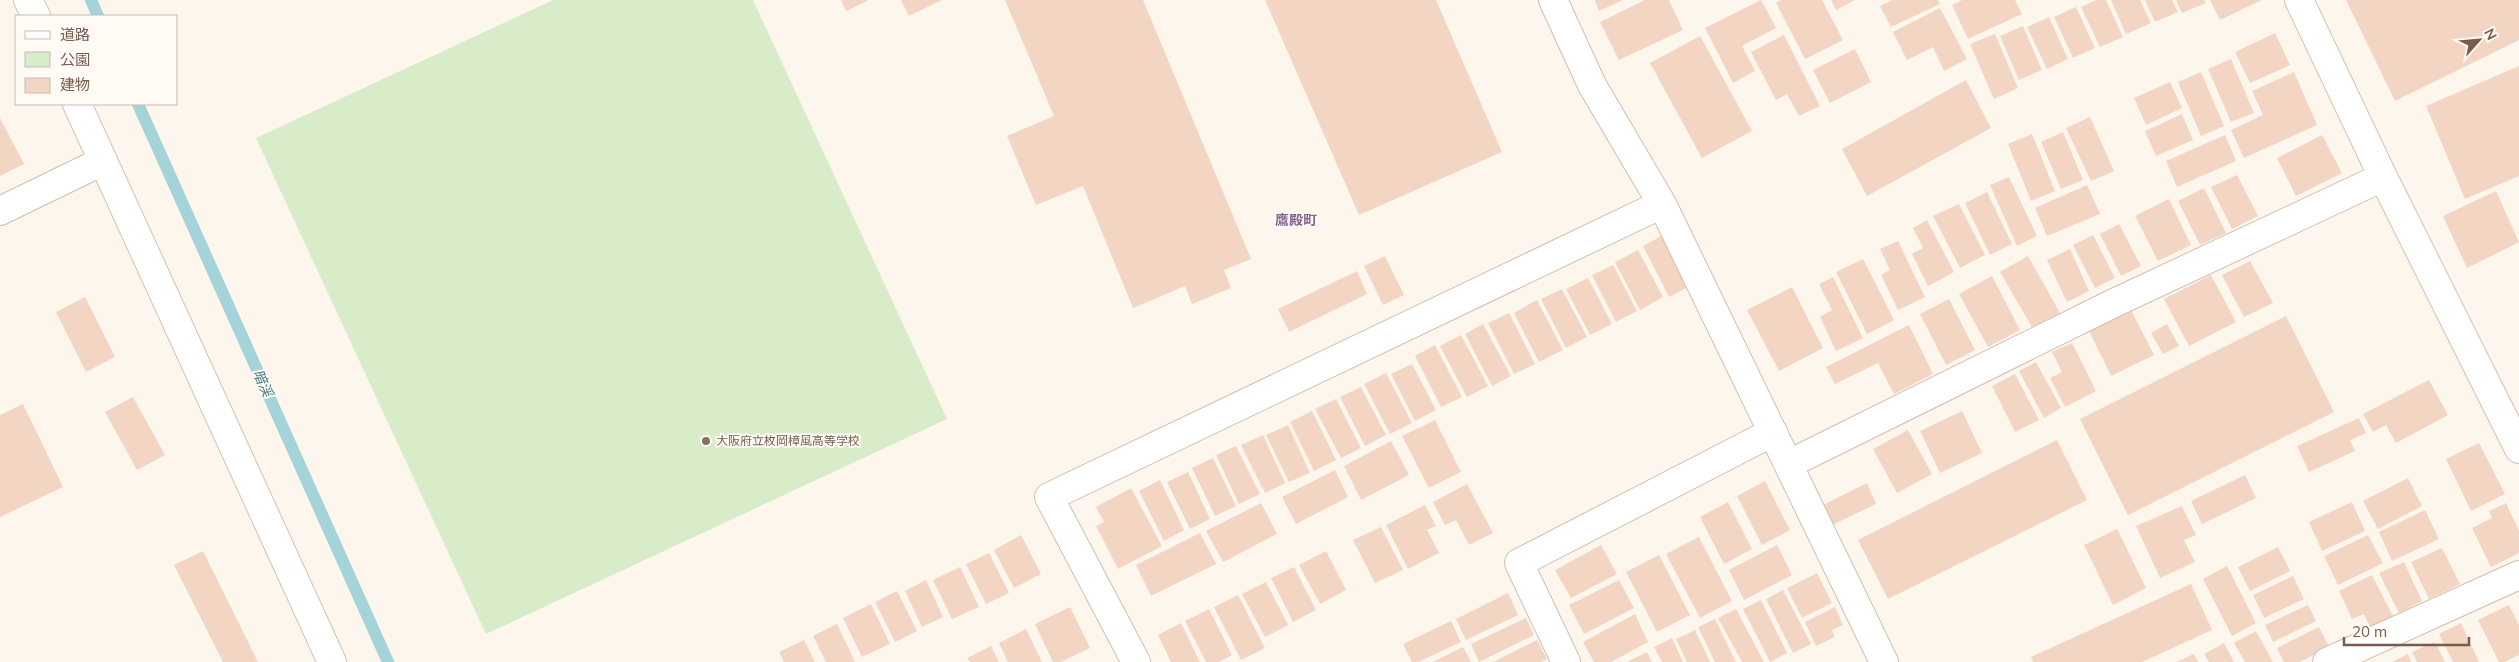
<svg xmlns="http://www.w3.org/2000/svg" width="2519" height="662" viewBox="0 0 2519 662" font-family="Mulish,'Noto Sans JP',sans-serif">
  <rect width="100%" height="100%" fill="#fdf6ec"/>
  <!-- green -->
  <path fill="#d8ecc9" d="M553 0H753L947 419 486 634 256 138Z"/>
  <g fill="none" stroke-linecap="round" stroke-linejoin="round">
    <!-- stream -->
    <path stroke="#a5d3da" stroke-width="12" d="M91 0 98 16
      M138 104 388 662"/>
  </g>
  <!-- building -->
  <path fill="#f3d5c3" d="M841 0H869L846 11Z
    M901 0H942L909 16Z
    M1005 0H1143L1251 259 1224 270 1231 288 1192 304 1185 286 1133 308 1083 186 1036 205 1007 136 1054 116Z
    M1265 0H1436L1502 152 1359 215Z
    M1595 0H1623L1599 11Z
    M1645 0H1669L1683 30 1619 60 1600 22Z
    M1761 0 1776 28 1742 46 1755 71 1733 83 1705 28Z
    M1780 0H1822L1843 40 1805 59 1776 3Z
    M1831 0H1855L1836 10Z
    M1892 0H1938L1940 4 1891 27 1880 6Z
    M1962 0H2015L2022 14 1968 39 1952 5Z
    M2096 0H2106L2123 37 2100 47 2081 7Z
    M2111 0H2140L2151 23 2126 34Z
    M2145 0H2172L2178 12 2155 22Z
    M2176 0H2204L2206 3 2182 13Z
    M2210 0H2262L2220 20Z
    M2346 0H2519V40L2395 101Z
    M2076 7 2095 48 2073 58 2054 17Z
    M1940 8 1967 59 1944 71 1933 47 1907 60 1893 32Z
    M2049 17 2068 59 2047 69 2027 27Z
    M2023 26 2042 70 2019 80 2000 36Z
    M2275 33 2290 65 2250 83 2235 52Z
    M1995 34 2018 88 1994 99 1970 44Z
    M1784 35 1820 106 1799 116 1787 94 1776 100 1751 52Z
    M1700 36 1752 131 1702 158 1650 63Z
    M1855 49 1871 82 1830 103 1813 70Z
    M2231 59 2254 113 2231 122 2208 69Z
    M2519 66V176L2465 199 2426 106Z
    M2201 72 2224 126 2201 136 2178 82Z
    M2294 72 2317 125 2244 158 2231 130 2263 115 2252 91Z
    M1966 80 1991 128 1867 196 1842 149Z
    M2170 82 2182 108 2146 125 2134 98Z
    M2182 114 2193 140 2156 156 2145 131Z
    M2090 117 2114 171 2091 181 2066 128Z
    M0 118 24 164 0 176Z
    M2063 132 2083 180 2061 189 2041 142Z
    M2032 134 2055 191 2031 201 2008 144Z
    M2225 135 2236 161 2177 187 2166 161Z
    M2322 135 2342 173 2296 196 2277 158Z
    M2237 175 2258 216 2232 229 2211 187Z
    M2009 177 2037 236 2017 246 1990 185Z
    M2087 185 2100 214 2047 236 2035 208Z
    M2204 188 2226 233 2200 245 2178 201Z
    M2496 191 2519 242 2467 268 2443 216Z
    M1987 192 2012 244 1990 255 1965 203Z
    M2169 199 2191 245 2158 261 2135 216Z
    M1959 204 1985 255 1960 268 1933 216Z
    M1927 220 1954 272 1928 286 1912 254 1923 248 1913 228Z
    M2119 224 2141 266 2121 276 2100 234Z
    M1667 233 1694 284 1669 297 1643 246Z
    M2093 235 2115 278 2095 288 2073 245Z
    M1898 241 1925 297 1898 310 1881 275 1890 270 1880 249Z
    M2070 249 2089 291 2067 302 2047 260Z
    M1638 250 1663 297 1640 310 1615 262Z
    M1385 256 1404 295 1383 305 1364 266Z
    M2028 256 2060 313 2033 329 2000 272Z
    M1863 259 1894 320 1867 334 1836 272Z
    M2250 261 2273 303 2244 317 2222 275Z
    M1613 265 1637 311 1616 322 1592 275Z
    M1357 271 1367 294 1289 332 1278 309Z
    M2211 275 2236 322 2189 346 2164 299Z
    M1992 276 2020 330 1988 347 1959 294Z
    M1833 277 1863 338 1836 351 1820 317 1832 310 1819 284Z
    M1588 278 1612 324 1590 335 1566 289Z
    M1792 287 1823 348 1779 371 1747 310Z
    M1562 289 1587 337 1566 348 1541 299Z
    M85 297 115 357 86 372 56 312Z
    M1949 299 1975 350 1946 365 1920 314Z
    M1537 300 1563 350 1539 362 1514 313Z
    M2131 310 2154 355 2111 376 2089 331Z
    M1509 313 1535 364 1514 374 1488 323Z
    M2286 316 2334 412 2128 515 2080 419Z
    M1483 324 1511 376 1492 386 1465 334Z
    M2167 324 2179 346 2163 354 2151 333Z
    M1909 325 1933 374 1894 394 1878 363 1835 384 1826 367Z
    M1461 335 1488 386 1467 397 1440 346Z
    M2072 343 2096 391 2065 407 2050 378 2062 372 2052 352Z
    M1435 345 1462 397 1441 407 1415 356Z
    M2036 362 2061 408 2044 418 2019 371Z
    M1412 364 1436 410 1415 421 1391 374Z
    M1386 373 1412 423 1390 434 1364 384Z
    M2015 374 2039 420 2015 432 1992 386Z
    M2429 380 2448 415 2396 443 2386 425 2373 432 2363 414Z
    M1361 387 1386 435 1365 446 1340 397Z
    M133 397 165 455 137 470 105 412Z
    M1336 399 1361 448 1341 458 1315 409Z
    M23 404 63 487 0 517V415Z
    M1312 411 1336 460 1314 471 1290 422Z
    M1962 411 1982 453 1940 473 1920 431Z
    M2359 418 2366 433 2350 440 2355 451 2309 472 2297 446Z
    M1435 420 1461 472 1429 488 1402 436Z
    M1288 425 1310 473 1289 482 1266 435Z
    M1908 430 1932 474 1897 493 1873 449Z
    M1263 435 1285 483 1265 493 1241 445Z
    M2057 440 2087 500 1888 599 1858 540Z
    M1391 441 1409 475 1361 500 1344 466Z
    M2479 443 2505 494 2471 511 2446 459Z
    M1236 446 1260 494 1239 504 1216 455Z
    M1213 458 1236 506 1215 516 1192 468Z
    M1335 470 1348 497 1296 524 1282 497Z
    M1188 472 1210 519 1190 529 1167 482Z
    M2245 475 2256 498 2202 524 2191 501Z
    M2408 478 2422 506 2378 529 2363 501Z
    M1160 480 1184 530 1164 541 1139 491Z
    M1765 481 1790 530 1762 545 1737 496Z
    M1867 483 1876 504 1832 525 1823 505Z
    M1467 484 1493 533 1469 545 1456 520 1445 525 1433 502Z
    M1131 488 1162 546 1118 569 1096 526 1104 522 1096 507Z
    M1728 502 1752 549 1724 564 1700 517Z
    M2352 502 2365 531 2322 551 2309 522Z
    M1261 503 1277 534 1223 562 1206 531Z
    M2506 503 2519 531V553L2491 567 2472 528 2492 518 2489 511Z
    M1425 505 1436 526 1427 530 1439 553 1408 569 1386 525Z
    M2182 506 2196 535 2184 540 2195 562 2160 578 2136 526Z
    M2425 510 2439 539 2392 561 2379 532Z
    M1381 527 1403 570 1375 583 1353 540Z
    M2117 529 2146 588 2113 605 2084 545Z
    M1200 533 1216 564 1151 596 1136 565Z
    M1021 535 1041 574 1014 588 994 550Z
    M2368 535 2383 563 2338 585 2324 556Z
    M1699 537 1732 601 1700 618 1666 554Z
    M1601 545 1617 574 1571 598 1555 570Z
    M1777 545 1792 575 1744 600 1729 570Z
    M2278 547 2290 571 2250 591 2238 567Z
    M2442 548 2460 584 2429 599 2411 562Z
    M203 551 258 662H223L174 565Z
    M1326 551 1346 590 1320 604 1299 565Z
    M989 553 1009 593 986 604 966 564Z
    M1659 555 1690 615 1657 632 1626 572Z
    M2404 562 2422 601 2399 613 2379 573Z
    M2227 566 2256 623 2232 636 2203 579Z
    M960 567 979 607 952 619 933 580Z
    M1294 567 1316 610 1293 622 1271 578Z
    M1817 573 1832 603 1802 618 1787 588Z
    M2372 575 2393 616 2370 627 2364 614 2352 619 2339 591Z
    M2293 576 2304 599 2264 618 2253 595Z
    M926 580 943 617 922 627 905 591Z
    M1619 580 1634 608 1584 634 1569 605Z
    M1266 582 1288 625 1265 637 1242 594Z
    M2191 584 2212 630 2142 662H2033L2031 657Z
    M1783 590 1811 644 1793 653 1766 599Z
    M897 591 917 631 895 642 875 602Z
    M1508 593 1518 615 1466 640 1456 619Z
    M1238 595 1265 648 1241 660 1214 607Z
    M1761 600 1787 653 1770 662 1743 609Z
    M871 604 890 644 862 657 843 618Z
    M2308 605 2316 621 2273 642 2265 625Z
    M2509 605 2519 625V655L2504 662H2499L2478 620Z
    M1070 607 1090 648 1061 662H1053L1035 624Z
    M1835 607 1843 625 1832 630 1835 637 1816 646 1805 622Z
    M1209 609 1232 655 1219 662H1206L1185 621Z
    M1736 609 1764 662H1742L1718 618Z
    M1635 614 1648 642 1611 662H1594L1583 642Z
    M1526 618 1534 635 1479 662 1471 644Z
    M1715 619 1736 662H1715L1698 627Z
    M1451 621 1461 642 1418 662H1412L1403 644Z
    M1181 623 1200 662H1171L1158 635Z
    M2461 623 2479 662H2453L2439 634Z
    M837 624 855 662H826L813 636Z
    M2319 627 2329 647 2300 662H2284L2277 648Z
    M1026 629 1042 662H1008L999 643Z
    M1695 630 1710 662H1687L1676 639Z
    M2256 631 2273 662H2245L2234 643Z
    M1672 638 1683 662H1662L1654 647Z
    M804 640 815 662H784L779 652Z
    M1537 640 1547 659 1541 662H1493Z
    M2435 642 2445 662H2417L2412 652Z
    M2224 643 2234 662H2209L2204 654Z
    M991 646 999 662H970L967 658Z
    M1463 647 1471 662H1433Z
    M1647 652 1652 662H1627Z
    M2194 654 2198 662H2176Z
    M2408 654 2411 662H2392Z"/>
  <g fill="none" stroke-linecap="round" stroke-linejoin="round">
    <defs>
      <path id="street" d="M1553 0 1592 85 1662 204 1884 662
        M0 211 103 161
        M1789 464 2112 304 2383 177
        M1136 662 1049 497 1662 204
        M1566 662 1519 563 1773 432
        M2327 662 2519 575"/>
      <path id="secondary" d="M28 0 36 16
        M2299 0 2383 177 2519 449
        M77 104 332 662"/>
    </defs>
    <!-- street casing -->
    <use href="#street" stroke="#d1beb0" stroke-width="30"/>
    <!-- secondary casing -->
    <use href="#secondary" stroke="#d6c0b0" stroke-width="30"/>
    <!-- street -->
    <use href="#street" stroke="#fff" stroke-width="28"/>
    <!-- secondary -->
    <use href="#secondary" stroke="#fff" stroke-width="28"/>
  </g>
  <!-- markers -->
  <circle fill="#8d6e63" stroke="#fffaf3" stroke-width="2" cx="706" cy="441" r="5"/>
  <g text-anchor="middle" stroke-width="4" stroke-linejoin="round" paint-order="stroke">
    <!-- education labels -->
    <g font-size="12" fill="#785e54" stroke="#fffaf3" text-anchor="start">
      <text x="716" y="445">大阪府立枚岡樟風高等学校</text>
    </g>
    <!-- neighbourhood labels -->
    <g font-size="14" font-weight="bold" fill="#846695" stroke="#fffaf3">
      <text x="1296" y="225">鷹殿町</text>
    </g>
    <!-- water labels -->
    <g font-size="14" font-style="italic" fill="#437c86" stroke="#fffaf3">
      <text transform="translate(263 383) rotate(66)" y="5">暗渓</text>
    </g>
  </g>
  <!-- legend -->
  <rect x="15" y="15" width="162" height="90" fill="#fffaf3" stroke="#cabbb1"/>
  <rect x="25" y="31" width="25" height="8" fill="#ffffff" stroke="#cabbb1"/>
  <text x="60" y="40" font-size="15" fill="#7a5c4d">道路</text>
  <rect x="25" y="52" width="25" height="15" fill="#d8ecc9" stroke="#cabbb1"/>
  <text x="60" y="65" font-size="15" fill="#7a5c4d">公園</text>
  <rect x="25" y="78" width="25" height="15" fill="#f3d5c3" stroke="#cabbb1"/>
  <text x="60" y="90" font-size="15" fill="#7a5c4d">建物</text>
  <!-- north arrow -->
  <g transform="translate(2479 40) rotate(63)" stroke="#fffaf3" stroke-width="4" paint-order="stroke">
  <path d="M0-4L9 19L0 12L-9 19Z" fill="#7a5c4d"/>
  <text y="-8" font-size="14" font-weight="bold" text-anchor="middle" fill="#7a5c4d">N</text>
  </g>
  <!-- scale -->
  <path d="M2344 637v8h125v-8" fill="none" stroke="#7a5c4d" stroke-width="2.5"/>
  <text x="2352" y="637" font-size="15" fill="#7a5c4d" stroke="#fffaf3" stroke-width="4" paint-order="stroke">20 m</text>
</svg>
